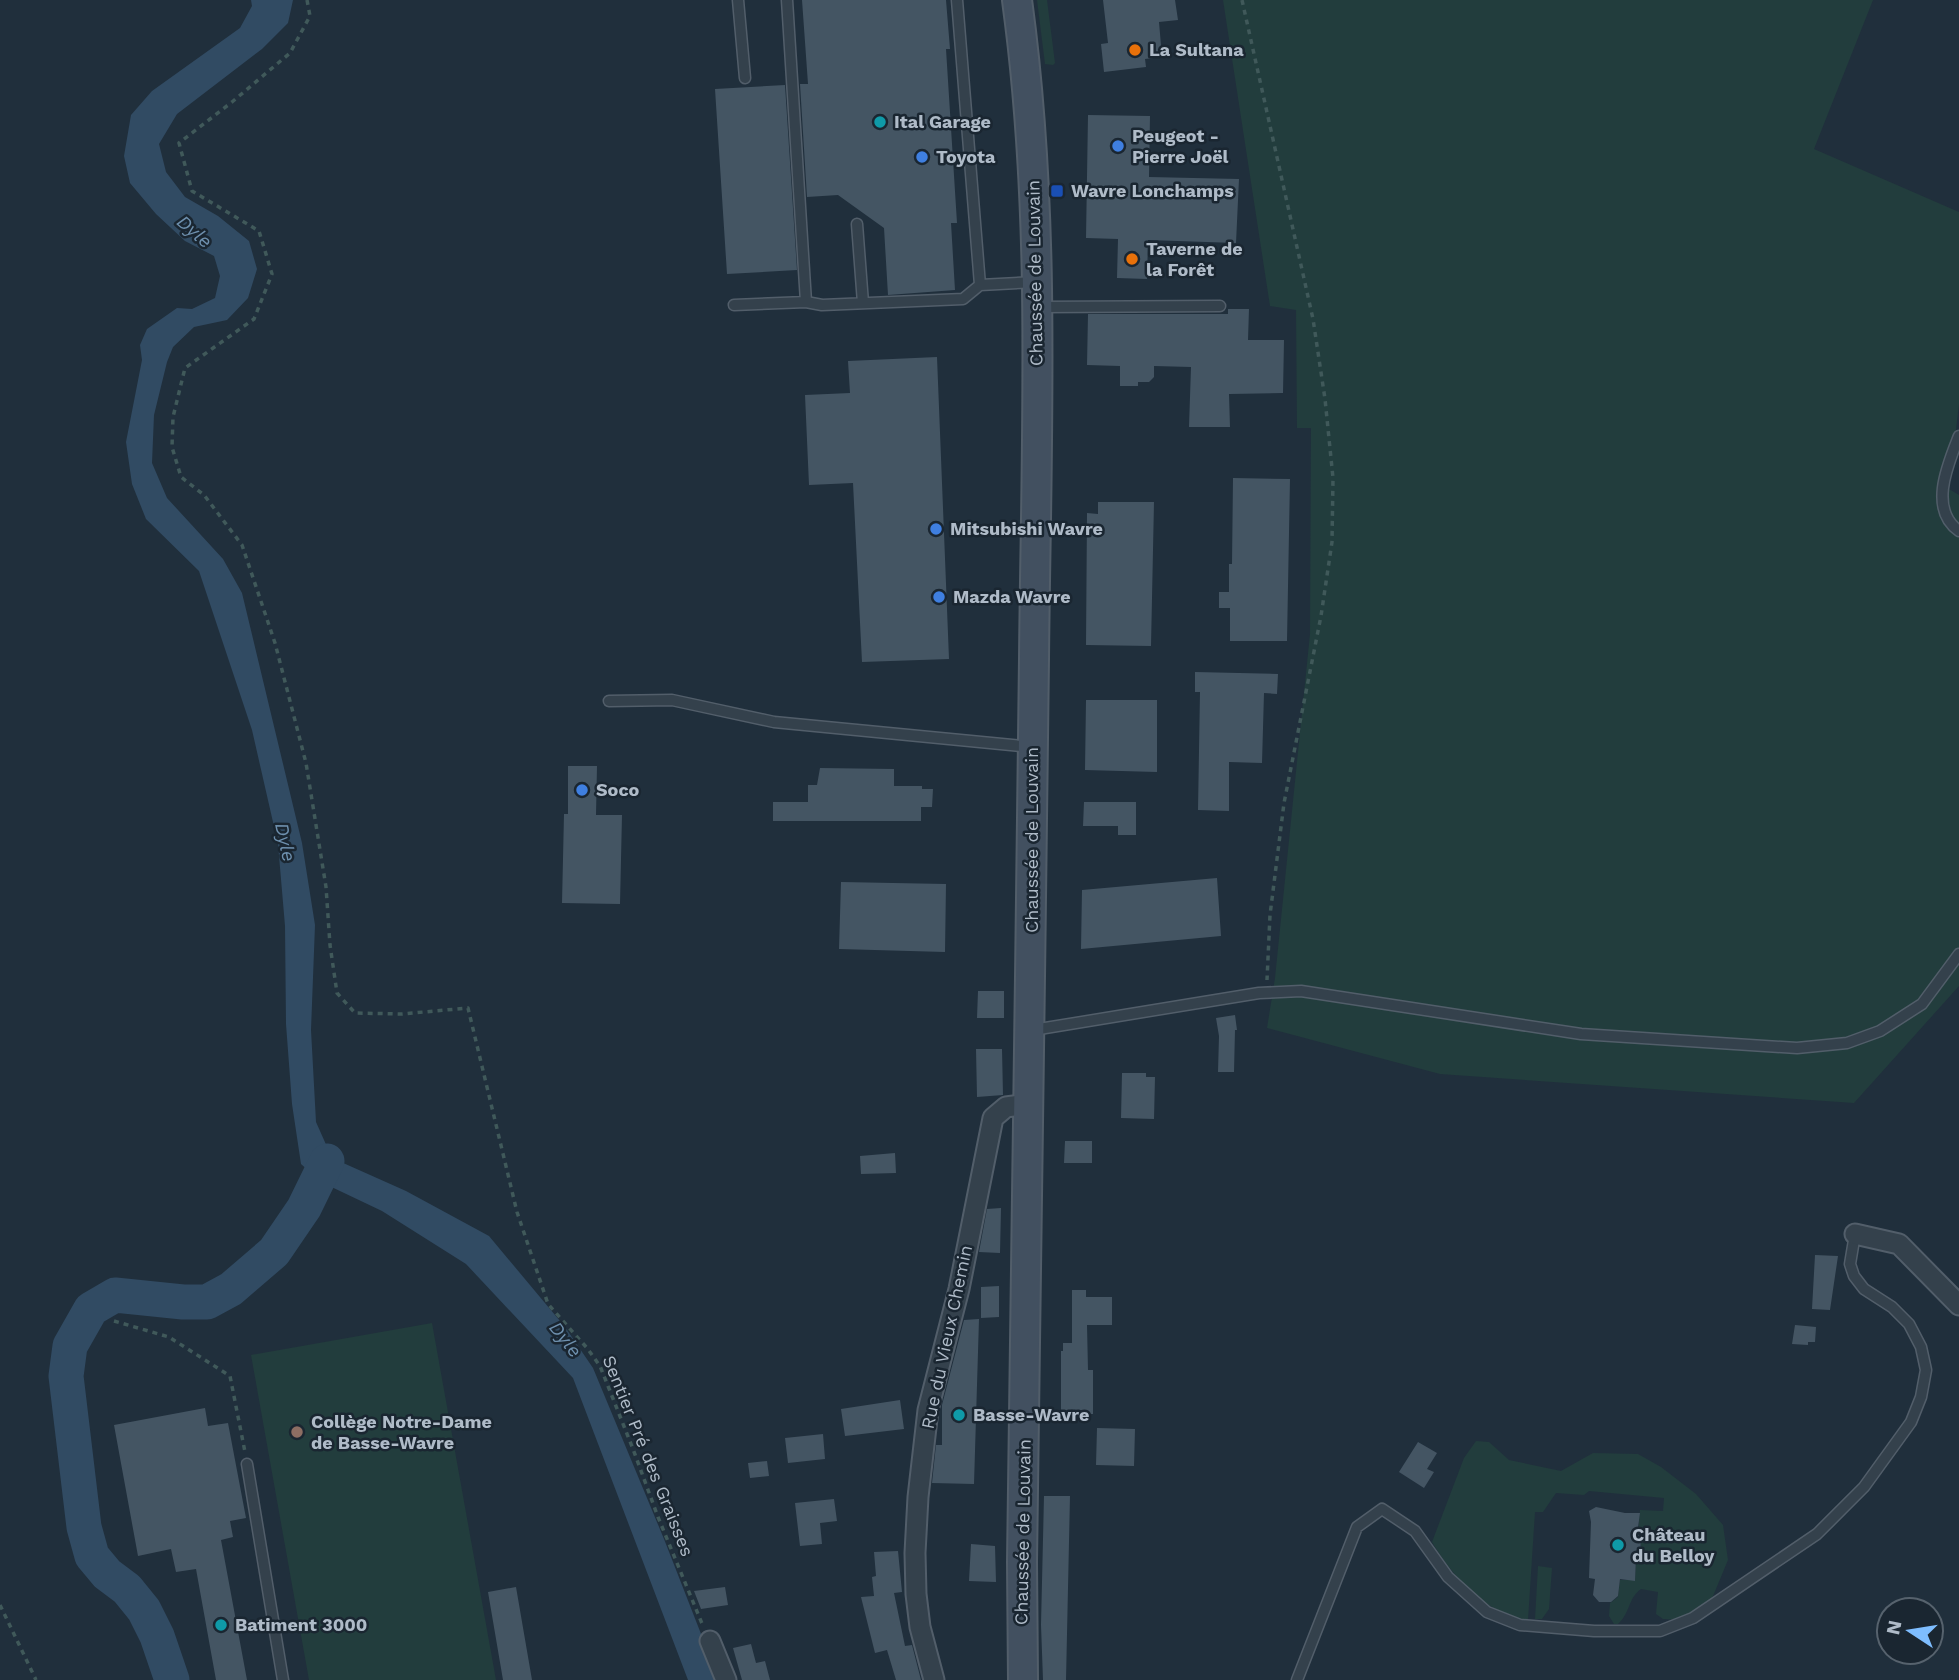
<svg xmlns="http://www.w3.org/2000/svg" width="1959" height="1680" viewBox="0 0 1959 1680" font-family="'Work Sans',sans-serif">
  <rect width="100%" height="100%" fill="#202f3c"/>
  <!-- green -->
  <path fill="#223d3d" d="M1037 0H1047L1055 63 1053 65 1045 64Z
    M1223 0H1873L1814 149 1959 212V404L1949 489 1959 495V986L1854 1103 1440 1074 1267 1028 1275 978 1310 634 1311 428H1297L1296 310 1270 306Z
    M432 1323 496 1680H309L251 1355Z
    M1476 1441 1489 1442 1509 1460 1561 1471 1593 1453 1638 1454 1661 1467 1696 1494 1723 1525 1728 1560 1711 1601 1697 1613 1681 1620 1663 1619 1656 1614 1658 1592 1641 1589C1628 1598 1630 1614 1618 1624H1614L1609 1616 1610 1603 1618 1597 1620 1580H1635L1636 1559 1640 1558 1641 1536 1638 1535 1640 1510 1663 1511 1664 1498 1589 1491 1584 1495 1556 1493 1543 1512H1535L1528 1620C1485 1614 1453 1577 1432 1542L1464 1458Z
    M1538 1566 1552 1568 1549 1609 1542 1619H1535Z"/>
  <!-- water -->
  <path fill="#314b63" d="M251 0H293L288 23 262 49 177 114 159 144 166 172 185 197 218 216 249 241 257 269 248 298 227 320 194 327 173 347 167 362 154 415 152 463 167 498 223 559 242 593 302 843 315 925 311 1030 316 1122 332 1158 406 1191 489 1236 565 1327 593 1368 664 1539 719 1680H688L573 1378 466 1264 382 1211 321 1182 301 1164 292 1104 286 1024 285 926 278 844 252 730 199 571 146 519 132 484 126 442 142 360 140 345 147 329 177 308 192 309 215 298 220 276 214 256 185 241 156 214 130 183 124 156 131 115 152 91 240 28 252 6Z"/>
  <g fill="none" stroke-linecap="round" stroke-linejoin="round">
    <!-- river -->
    <path stroke="#314b63" stroke-width="35" d="M172 1680 157 1636 144 1610 127 1589 107 1574 92 1556 84 1527 66 1376 70 1346 91 1309 115 1295 183 1302H207L231 1289 274 1252 304 1208 327 1161"/>
  </g>
  <!-- building -->
  <path fill="#445563" d="M802 0H946L950 49H946L957 223H951L955 290 888 295 884 228 838 195 807 197 800 84H808Z
    M1103 0H1175L1178 20 1159 22 1162 57 1145 59 1146 67 1104 72 1101 44 1108 43Z
    M785 85 797 270 727 274 715 89Z
    M1088 115 1150 116 1149 177 1239 179 1236 243 1148 240 1147 279 1117 278 1118 239 1086 238Z
    M1228 309H1249L1248 340H1284L1283 393 1229 394 1230 427H1189L1191 367 1154 366V377L1149 382H1138V386H1120V366L1087 365 1088 314H1228Z
    M937 357 949 659 862 662 853 483 809 485 805 395 850 393 848 361Z
    M1233 478 1290 479 1287 641H1230V608H1219V592H1229V564H1232Z
    M1098 502H1154L1151 646 1086 645 1087 513 1098 514Z
    M1195 672 1278 674 1277 694 1264 693 1262 763 1229 762V811L1198 810 1200 692H1195Z
    M1086 700H1157V772L1085 770Z
    M568 766H597L596 815H622L620 904 562 903 564 814H568Z
    M820 768 894 769V786H922V789H933L932 807H921V821H773V802H808V785H817Z
    M1084 802H1136V835H1118V826H1083Z
    M1217 878 1221 936 1081 949 1082 890Z
    M841 882 946 884 945 952 839 949Z
    M978 991H1004V1018H977Z
    M1235 1015 1237 1030H1235L1234 1072H1218L1219 1036 1216 1018Z
    M976 1049H1002L1003 1095 977 1097Z
    M1122 1073H1146V1077H1155L1154 1119 1121 1118Z
    M1065 1141H1092V1163H1064Z
    M895 1153 896 1173 861 1174 860 1156Z
    M1001 1208 1000 1253 979 1252 987 1209Z
    M1815 1255 1838 1256 1830 1310 1812 1309Z
    M999 1286V1317L981 1318V1287Z
    M1072 1290H1086V1297H1112V1325H1087L1088 1370H1093V1414H1061V1351H1063V1343H1072Z
    M979 1319 974 1484 932 1483 936 1445H942V1405L964 1320Z
    M1795 1325 1816 1327 1815 1342H1808V1345L1792 1344Z
    M900 1400 904 1429 845 1436 841 1409Z
    M205 1408 208 1426 228 1423 246 1518 230 1521 233 1537 221 1540 247 1680H216L196 1569 176 1572 171 1549 138 1556 114 1425Z
    M1097 1428 1135 1429 1134 1466 1096 1465Z
    M823 1434 825 1459 788 1463 785 1438Z
    M1418 1442 1437 1453 1427 1469 1434 1472 1424 1488 1399 1472Z
    M767 1461 769 1476 750 1478 748 1463Z
    M1044 1496H1070L1066 1680H1043L1041 1625Z
    M834 1499 837 1521 820 1523 822 1544 800 1546 795 1503Z
    M1596 1507 1625 1513H1640L1637 1535H1641L1640 1558H1636L1635 1581 1620 1579 1618 1596 1611 1602H1599L1593 1595 1595 1579 1589 1578 1591 1522 1589 1511Z
    M971 1544 995 1546 996 1582 969 1581Z
    M898 1551 902 1592 894 1593 905 1646 912 1645 921 1680H896L887 1650 875 1653 861 1597 874 1596 872 1577 876 1576 874 1552Z
    M516 1587 532 1680H503L488 1592Z
    M725 1587 728 1605 701 1609 694 1591Z
    M751 1644 756 1663 765 1661 770 1680H742L733 1648Z"/>
  <g fill="none" stroke-linecap="round" stroke-linejoin="round">
    <defs>
      <path id="lane" d="M738 0 745 78
        M787 0 806 302 822 305 963 299 980 285 1036 282
        M957 0 980 285
        M857 224 863 303
        M734 305 806 302
        M1041 307 1220 306
        M1959 436C1948 464 1928 509 1959 531
        M609 701 672 700 774 722 1032 747
        M1033 1030 1259 993 1301 991 1581 1034 1797 1048 1847 1043 1880 1031 1922 1004 1959 954
        M247 1464 283 1680
        M1297 1680 1357 1527 1382 1509 1415 1531 1448 1577 1487 1612 1520 1625 1594 1631H1660L1693 1618 1817 1534 1864 1487 1911 1422 1921 1397 1926 1370 1921 1347 1909 1324 1892 1307 1864 1289 1854 1276 1850 1264 1855 1234"/>
      <path id="street" d="M1855 1234 1899 1244 1959 1305
        M710 1641 726 1680
        M934 1680 920 1627 916 1594 915 1553 918 1497 928 1410 959 1289 993 1118 1006 1107 1029 1104"/>
      <path id="secondary" d="M1017 0C1047 218 1036 439 1034 659 1030 960 1027 1261 1022 1562L1023 1680"/>
    </defs>
    <!-- lane casing -->
    <use href="#lane" stroke="#525e6a" stroke-width="13"/>
    <!-- street casing -->
    <use href="#street" stroke="#525e6a" stroke-width="23"/>
    <!-- secondary casing -->
    <use href="#secondary" stroke="#525e6a" stroke-width="32"/>
    <!-- path -->
    <path stroke="#40595a" stroke-width="3.5" stroke-dasharray="5 5" stroke-linecap="butt" d="M307 0 310 16 290 53 232 102 179 143 192 191 259 231 272 274 254 319 185 368 173 417 172 447 181 477 204 495 242 545 275 643 306 763 326 887 330 945 337 993 355 1013 402 1014 468 1008 517 1212 548 1304 587 1348 600 1366 633 1449 658 1517 703 1626
      M1242 0 1313 319 1325 399 1333 478 1332 542 1321 616 1284 803 1270 915 1267 980
      M114 1321 169 1337 230 1376 245 1452
      M0 1605 36 1680"/>
    <!-- lane -->
    <use href="#lane" stroke="#34414c" stroke-width="10"/>
    <!-- street -->
    <use href="#street" stroke="#34414c" stroke-width="19"/>
    <!-- secondary -->
    <use href="#secondary" stroke="#425060" stroke-width="28"/>
  </g>
  <!-- markers -->
  <g fill="#e8710a" stroke="#1a2631" stroke-width="2.5">
    <circle cx="1135" cy="50" r="7"/>
    <circle cx="1132" cy="259" r="7"/>
  </g>
  <g fill="#0f9aa8" stroke="#1a2631" stroke-width="2.5">
    <circle cx="880" cy="122" r="7"/>
    <circle cx="959" cy="1415" r="7"/>
    <circle cx="1618" cy="1545" r="7"/>
    <circle cx="221" cy="1625" r="7"/>
  </g>
  <g fill="#3f7fe0" stroke="#1a2631" stroke-width="2.5">
    <circle cx="1118" cy="146" r="7"/>
    <circle cx="922" cy="157" r="7"/>
    <circle cx="936" cy="529" r="7"/>
    <circle cx="939" cy="597" r="7"/>
    <circle cx="582" cy="790" r="7"/>
  </g>
  <rect fill="#1a4fb4" stroke="#1a2631" stroke-width="2.5" x="1050" y="184" width="14" height="14" rx="3.5"/>
  <circle fill="#8d6e63" stroke="#1a2631" stroke-width="2.5" cx="297" cy="1432" r="7"/>
  <g text-anchor="middle" stroke-width="5" stroke-linejoin="round" paint-order="stroke">
    <!-- poi labels -->
    <g font-size="18" font-weight="bold" fill="#afbbc8" stroke="#1a2631" text-anchor="start">
      <text x="1149" y="56">La Sultana</text>
      <text x="894" y="128">Ital Garage</text>
      <text x="1132" y="142">Peugeot -<tspan x="1132" dy="21">Pierre Joël</tspan></text>
      <text x="936" y="163">Toyota</text>
      <text x="1071" y="197">Wavre Lonchamps</text>
      <text x="1146" y="255">Taverne de<tspan x="1146" dy="21">la Forêt</tspan></text>
      <text x="950" y="535">Mitsubishi Wavre</text>
      <text x="953" y="603">Mazda Wavre</text>
      <text x="596" y="796">Soco</text>
      <text x="973" y="1421">Basse-Wavre</text>
      <text x="311" y="1428">Collège Notre-Dame<tspan x="311" dy="21">de Basse-Wavre</tspan></text>
      <text x="1632" y="1541">Château<tspan x="1632" dy="21">du Belloy</tspan></text>
      <text x="235" y="1631">Batiment 3000</text>
    </g>
    <!-- street labels -->
    <g font-size="18" fill="#afbbc8" stroke="#1a2631">
      <text transform="translate(1035 273) rotate(-91)" y="6">Chaussée de Louvain</text>
      <text transform="translate(1032 840) rotate(-90)" y="6">Chaussée de Louvain</text>
      <text transform="translate(947 1337) rotate(-78)" y="6">Rue du Vieux Chemin</text>
      <text transform="translate(648 1456) rotate(68)" y="6">Sentier Pré des Graisses</text>
      <text transform="translate(1023 1532) rotate(-89)" y="6">Chaussée de Louvain</text>
    </g>
    <!-- water labels -->
    <g font-size="19" font-style="italic" fill="#6e90ae" stroke="#1a2631">
      <text transform="translate(195 231) rotate(41)" y="7">Dyle</text>
      <text transform="translate(286 842) rotate(78)" y="7">Dyle</text>
      <text transform="translate(566 1339) rotate(52)" y="7">Dyle</text>
    </g>
  </g>
  <!-- north arrow -->
  <g transform="translate(1910 1631) rotate(282)"><circle r="33" fill="#1a2631" stroke="#56626d" stroke-width="2"/>
  <path d="M0-5L12 26L0 18L-12 26Z" fill="#7ebdff"/>
  <text y="-10" font-size="19" font-weight="bold" text-anchor="middle" fill="#afbbc8">N</text>
  </g>
</svg>
